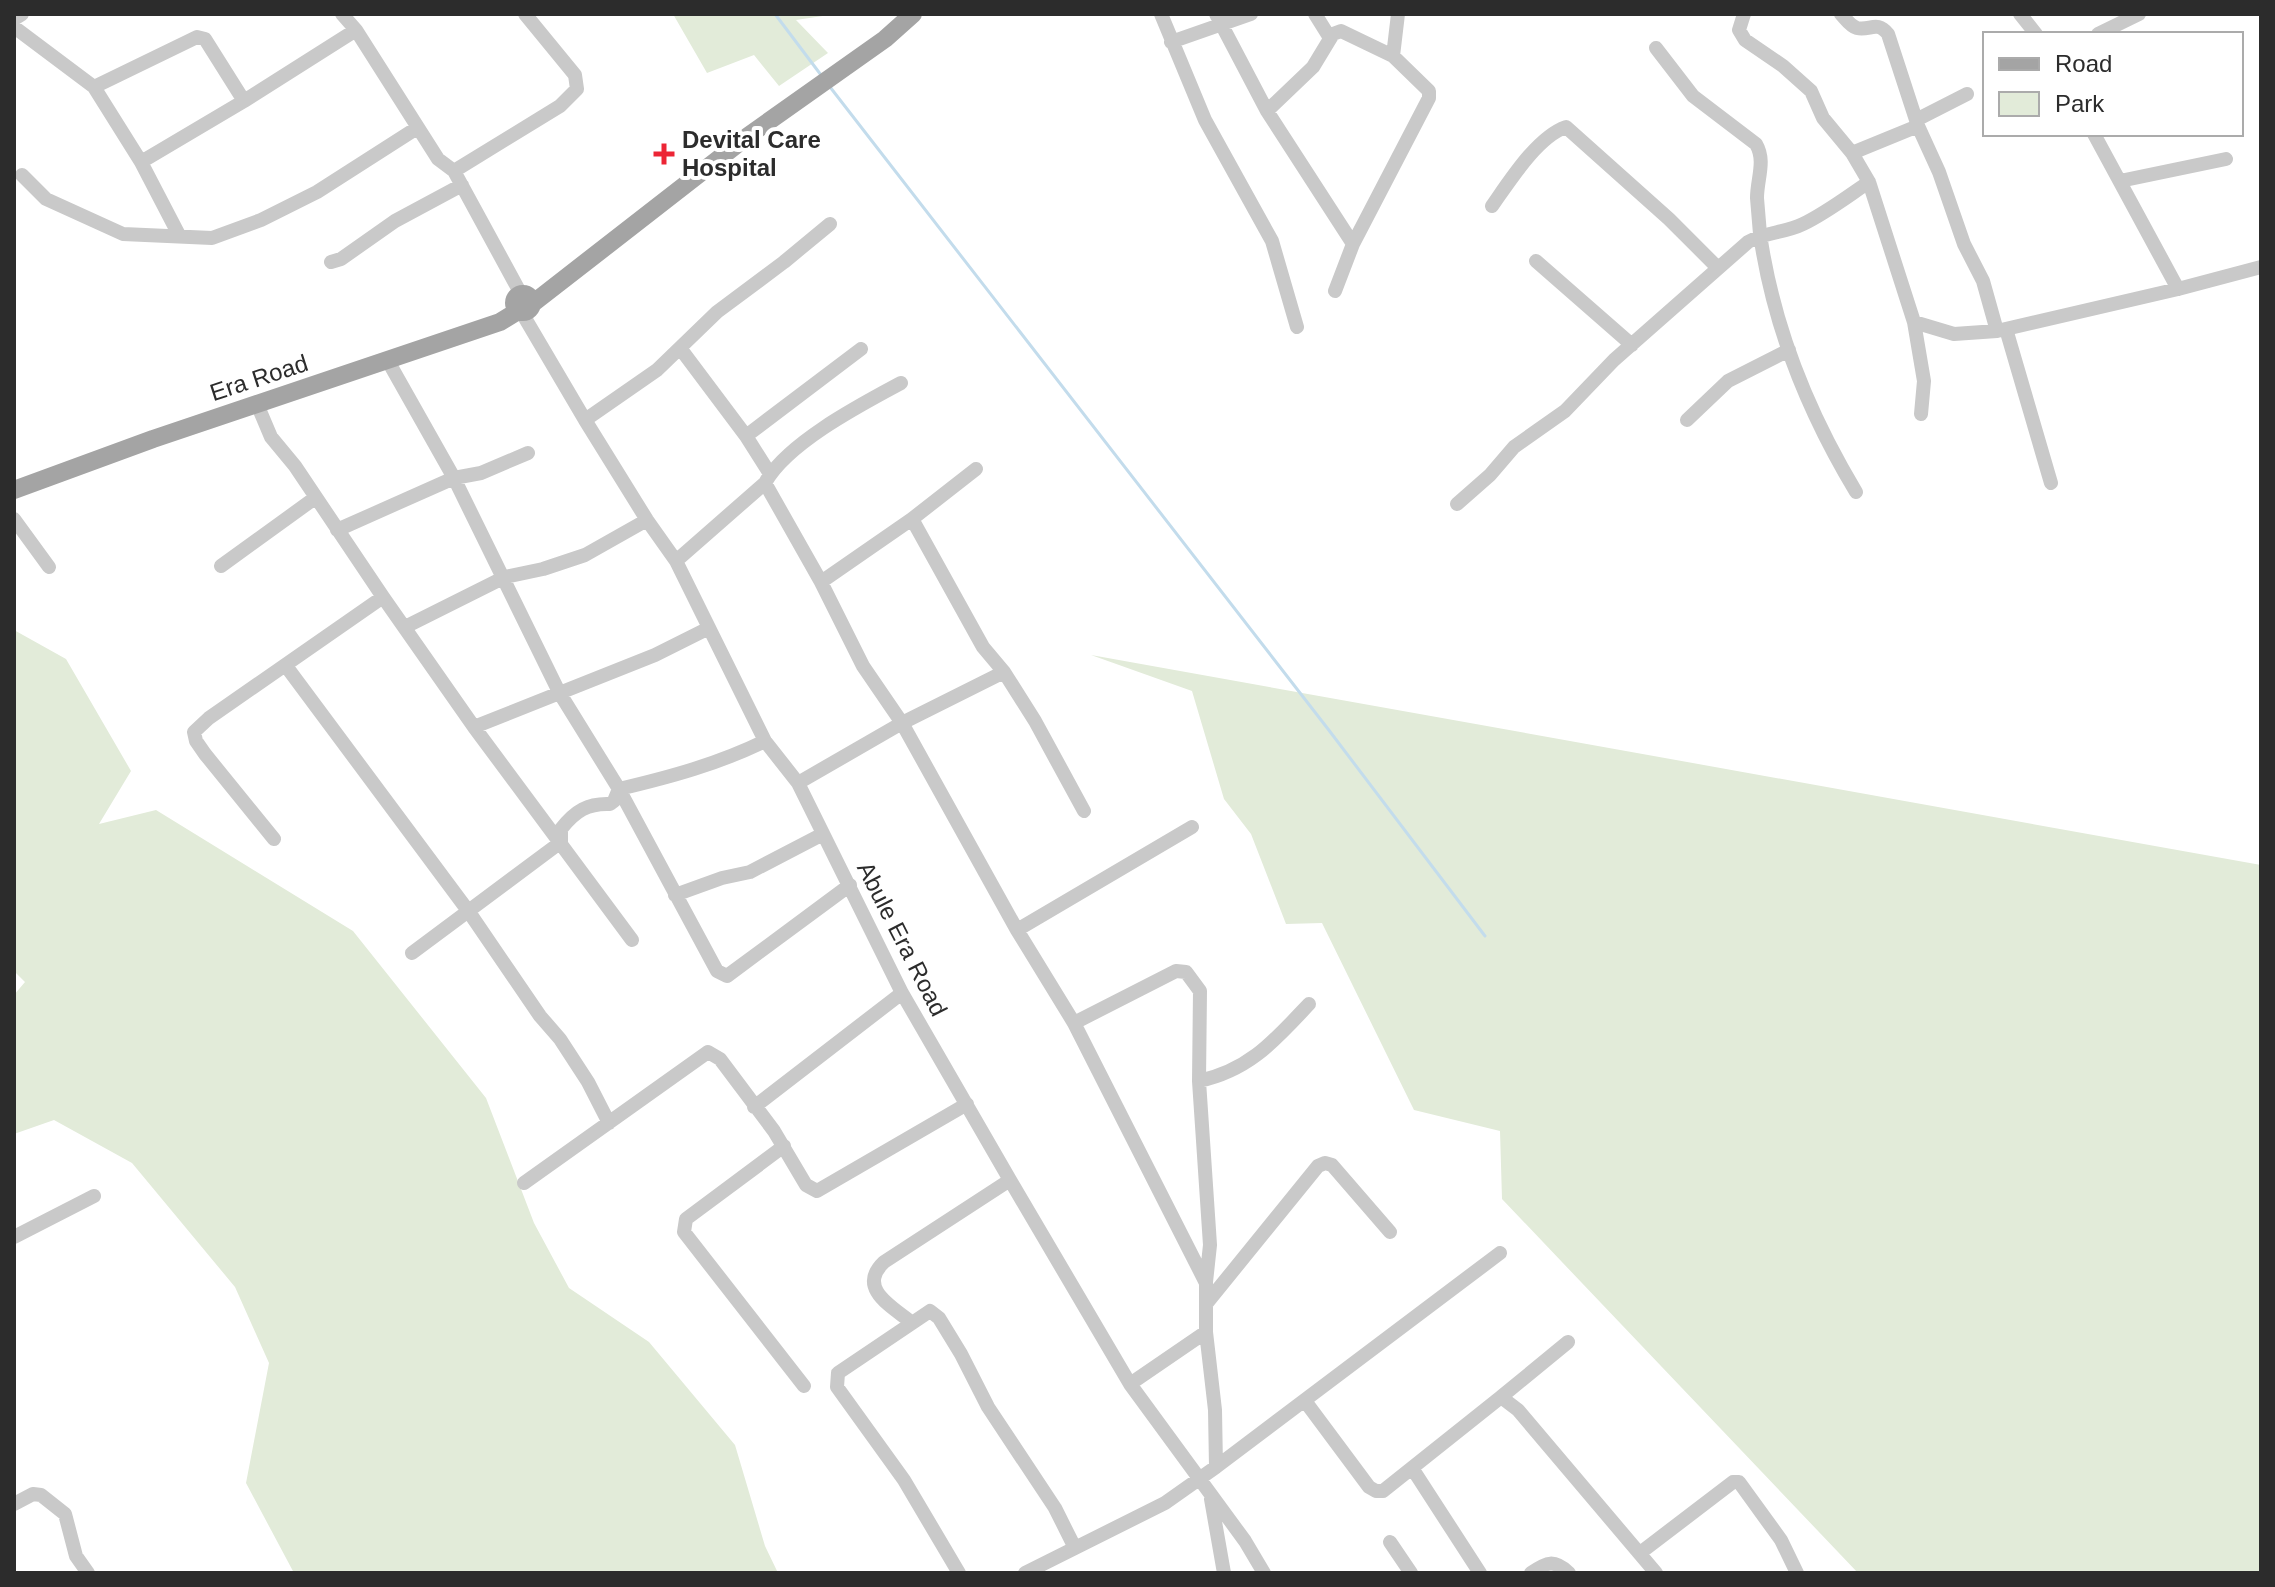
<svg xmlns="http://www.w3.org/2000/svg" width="2275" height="1587" viewBox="0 0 2275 1587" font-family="Helvetica,sans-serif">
  <rect width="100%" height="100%" fill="#fff"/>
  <!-- green -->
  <path fill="#e2ebd9" d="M673 14H836L796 20 828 53 779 86 754 55 707 73Z
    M14 630 66 659 131 771 99 824 156 810 353 931 486 1098 534 1223 569 1288 649 1342 735 1445 765 1546 778 1573H294L246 1483 269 1363 235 1287 132 1163 54 1120 14 1134V995L25 982 14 971Z
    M1091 655 2261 865V1573H1858L1502 1199 1500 1131 1414 1110 1322 923 1286 924 1251 834 1224 799 1192 691Z"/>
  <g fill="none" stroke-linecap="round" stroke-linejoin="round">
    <!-- stream -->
    <path stroke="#c3dcec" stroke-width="3" d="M775 14 821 75
      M830 87 1328 729 1485 936"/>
    <!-- minor -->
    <path stroke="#c9c9c9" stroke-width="14" d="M342 14 356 30 438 159 454 171 521 294
      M1161 14 1205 120 1272 241 1297 327
      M1216 14 1267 111 1353 244
      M1315 14 1330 38
      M1744 14 1739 30 1745 40 1783 66 1811 91 1823 118 1852 153 1869 182 1914 322 1924 381 1921 414
      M1841 14C1845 18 1850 26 1857 28 1870 31 1877 20 1888 34L1918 126 1939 172 1964 244 1983 281 1997 331
      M2020 14 2036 34
      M14 19 22 14
      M14 27 94 87 141 162 179 235
      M2098 34 2139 14
      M1171 42 1251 14
      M1656 48 1693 96 1756 144C1766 161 1757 179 1757 198 1758 209 1759 223 1760 234 1773 325 1809 414 1856 492
      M1393 56 1398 14
      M94 87 197 37 205 39 244 101
      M1267 111 1313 67 1333 34 1341 31 1393 56 1429 91V98L1353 244 1335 291
      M1916 120 1967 94
      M2094 134 2178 289
      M1852 153 1918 126
      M141 162 244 101 356 30
      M454 171 560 106 577 89 575 75 525 14
      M22 175 46 199 123 234 212 238 261 220 317 192 417 128
      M2120 181 2226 159
      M1492 206C1509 182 1537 137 1566 127L1669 219 1718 268
      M1536 261 1632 345
      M331 262 341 259 395 221 462 185
      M522 313 585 420 647 520 676 561 765 741 798 783 902 993 1010 1180 1130 1384 1245 1541 1264 1573
      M1914 322 1954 334 1997 331 2178 289 2261 267
      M2006 329 2051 483
      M680 348 746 436 770 474
      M388 361 454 478 559 692 619 789 717 971 727 976 850 885
      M257 404 271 437 295 466 383 597 474 727 632 940
      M585 420 657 370 717 312 784 262 830 224
      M1687 420 1728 381 1789 350
      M746 436 861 349
      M765 483 821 582 863 666 902 723 1017 930 1074 1023 1206 1283V1332L1215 1410 1216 1467 1165 1503 1025 1573
      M1457 504 1490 475 1514 447 1565 411 1614 360 1748 242C1765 232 1785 233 1803 224 1826 213 1848 196 1869 182
      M14 519 49 567
      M912 519 983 647 1004 672 1035 721 1084 811
      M337 530 454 478 481 473 528 453
      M676 561 765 483C787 443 860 405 901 383
      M221 566 315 498
      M821 582 912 519 976 469
      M405 627 505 577 543 569 585 555 647 520
      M286 666 469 912 540 1016 560 1039 588 1082 609 1123
      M474 727 655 655 709 628
      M798 783 902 723 1004 672
      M274 839 205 754 196 741 194 732 209 718 383 597
      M561 842V829C575 811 588 803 610 804L614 801 619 789C670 777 718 764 765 741
      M675 895 722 878 750 872 823 834
      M1017 930 1192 827
      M412 953 561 842
      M1074 1023 1176 971 1186 972 1200 991 1199 1081 1210 1245 1206 1282
      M1199 1081C1250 1070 1275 1040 1309 1004
      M754 1107 902 993
      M784 1146 686 1219 684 1232 804 1386
      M524 1183 708 1052 720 1059 774 1131 806 1185 817 1191 967 1104
      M14 1237 94 1196
      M1206 1304 1318 1166 1325 1163 1332 1165 1390 1232
      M911 1322C891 1306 857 1288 884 1262L1010 1180
      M1130 1384 1206 1332
      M1501 1397 1568 1342
      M1305 1401 1369 1487 1376 1491H1383L1501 1397 1518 1410 1656 1573
      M1216 1467 1500 1253
      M1412 1468 1480 1573
      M1211 1499 1224 1573
      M14 1504 33 1494 41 1495 65 1514 76 1556 88 1573
      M1390 1542 1411 1573
      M1640 1553 1733 1482H1739L1781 1540 1797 1573
      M959 1573 904 1480 837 1387 838 1373 930 1311 939 1318 961 1354 988 1407 1055 1508 1075 1548
      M1531 1573C1547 1562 1554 1559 1569 1573"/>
    <!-- major -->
    <path stroke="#a4a4a4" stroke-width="18" d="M514 303a9 9 0 1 1 18 0a9 9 0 1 1-18 0Z
      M532 304 748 136 885 39 913 14
      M14 490 153 439 500 322 518 311"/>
  </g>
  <!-- markers -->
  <path fill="#ec2535" stroke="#fff" stroke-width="3" d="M660 142h8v8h8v8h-8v8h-8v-8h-8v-8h8z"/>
  <g text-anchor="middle" stroke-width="8" stroke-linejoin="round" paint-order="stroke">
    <!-- poi labels -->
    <g font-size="24" font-weight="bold" fill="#2c2c2c" stroke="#fff" text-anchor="start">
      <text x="682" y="148">Devital Care<tspan x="682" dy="28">Hospital</tspan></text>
    </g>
    <!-- street labels -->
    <g font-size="24" fill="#2c2c2c" stroke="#fff">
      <text transform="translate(259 378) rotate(-18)" y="8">Era Road</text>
      <text transform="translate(902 939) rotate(63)" y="8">Abule Era Road</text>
    </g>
  </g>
  <!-- border -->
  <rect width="2275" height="1587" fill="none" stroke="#2c2c2c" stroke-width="32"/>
  <!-- legend -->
  <rect x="1983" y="32" width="260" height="104" fill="#ffffff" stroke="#ababab" stroke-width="2"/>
  <rect x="1999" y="58" width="40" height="12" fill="#a4a4a4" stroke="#ababab" stroke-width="2"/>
  <text x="2055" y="72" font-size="24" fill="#2c2c2c">Road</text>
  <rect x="1999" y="92" width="40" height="24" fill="#e2ebd9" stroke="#ababab" stroke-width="2"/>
  <text x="2055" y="112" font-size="24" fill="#2c2c2c">Park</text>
</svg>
